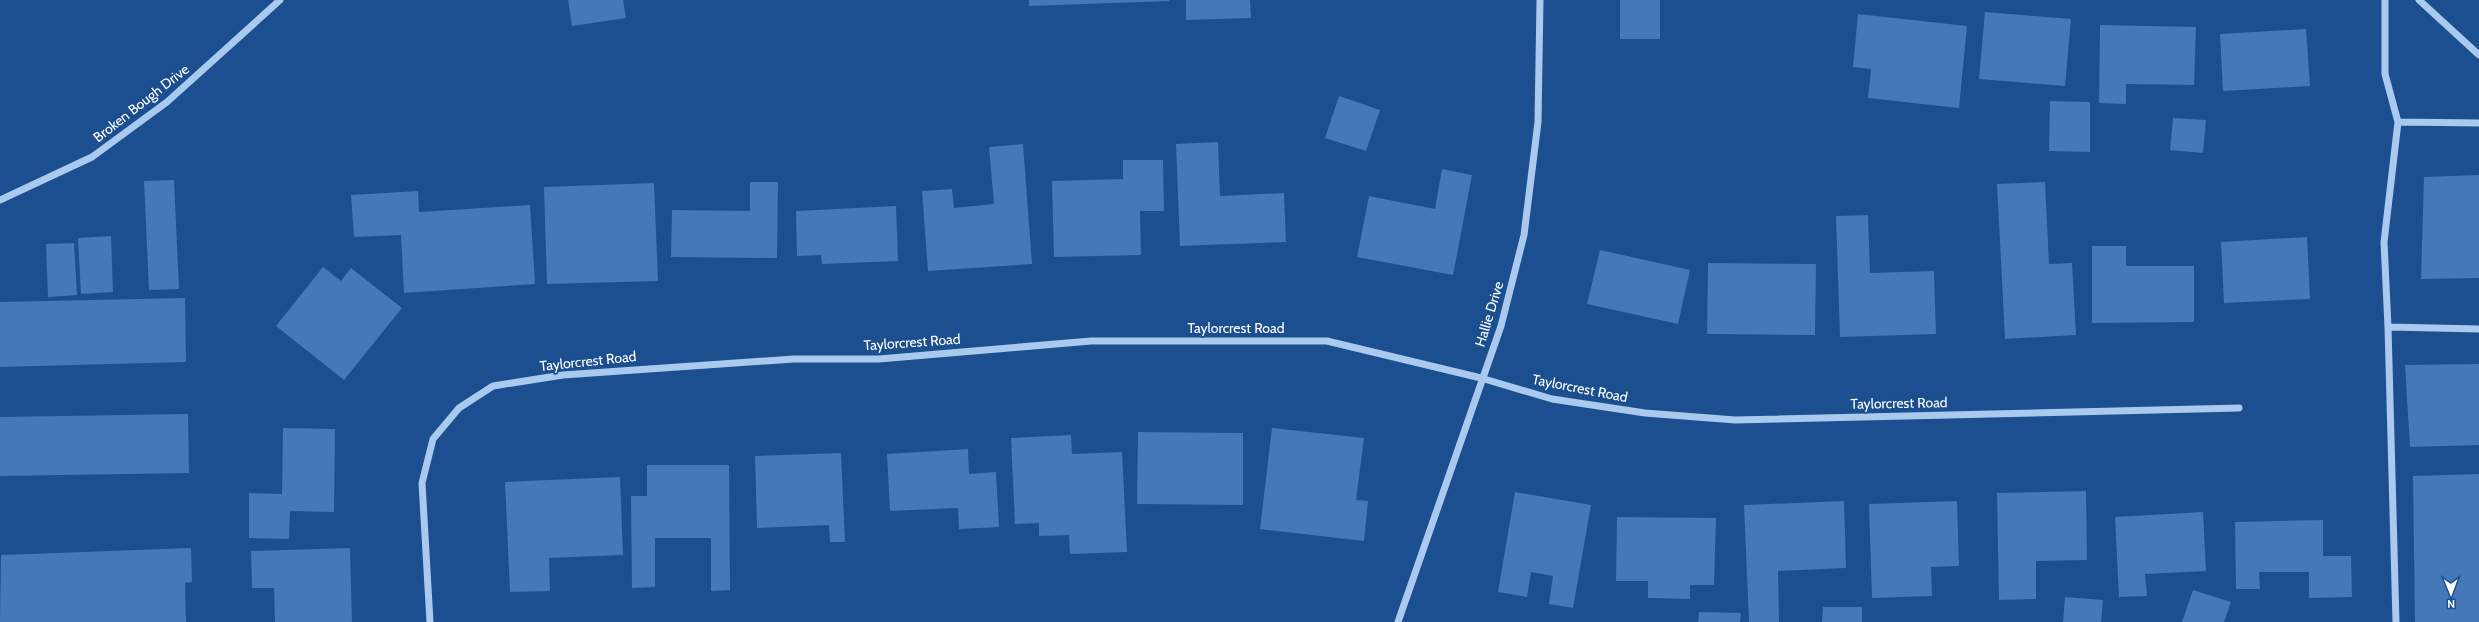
<svg xmlns="http://www.w3.org/2000/svg" width="2479" height="622" viewBox="0 0 2479 622" font-family="Cabin,sans-serif">
  <rect width="100%" height="100%" fill="#1b4f8f"/>
  <!-- building -->
  <path fill="#4478b7" d="M568 0H623L626 18 572 26Z
    M1029 0H1169V1L1029 6Z
    M1186 0H1250L1251 18 1186 20Z
    M1620 0H1660V39H1620Z
    M1985 12 2071 19 2065 86 1979 79Z
    M1858 14 1967 26 1959 108 1868 98 1871 69 1853 67Z
    M2100 25 2196 27 2194 85 2126 84V104L2099 103Z
    M2306 29 2310 86 2223 91 2220 34Z
    M1339 96 1380 110 1366 151 1325 138Z
    M2050 101 2090 102V152L2049 151Z
    M2173 118 2206 120 2203 153 2170 150Z
    M1218 142 1220 196 1284 193 1286 242 1180 246 1176 144Z
    M1023 144 1032 264 928 271 922 191 952 189 954 208 994 204 989 147Z
    M1123 160H1163L1164 211H1140L1141 255 1054 257 1052 181 1123 179Z
    M1442 169 1472 175 1453 275 1357 257 1369 196 1435 209Z
    M2479 175V278L2421 279 2424 177Z
    M174 180 179 289 149 290 144 181Z
    M750 182H778L777 258 671 257 672 210 750 211Z
    M2045 182 2049 264 2072 263 2076 335 2005 339 1997 184Z
    M654 183 658 281 547 284 544 187Z
    M418 191 419 212 530 205 535 284 404 293 401 235 354 237 351 195Z
    M896 206 898 261 822 264 821 255 797 256 796 211Z
    M1868 215 1870 273 1934 271 1936 334 1840 337 1836 216Z
    M111 236 113 292 81 294 78 238Z
    M2307 237 2310 299 2224 303 2221 242Z
    M74 243 77 295 48 297 46 244Z
    M2092 246H2126V266H2194V322L2092 323Z
    M1600 250 1690 270 1678 324 1587 304Z
    M1708 263 1816 264 1815 335 1707 334Z
    M323 267 341 281 351 268 402 308 344 380 276 326Z
    M185 298 186 362 0 367V302Z
    M2479 364V445L2410 447 2405 365Z
    M188 414 189 473 0 476V417Z
    M283 428 335 429 334 512 290 511 289 539 249 538V493L282 494Z
    M1272 428 1364 438 1356 500 1368 501 1364 541 1260 529Z
    M1138 432 1243 433V505L1137 504Z
    M1071 435 1072 454 1122 452 1127 552 1070 554 1069 535 1039 536V523L1015 524 1011 438Z
    M968 449 969 474 996 472 999 527 959 529 958 508 890 511 887 454Z
    M841 453 845 542H830L829 525 757 528 755 456Z
    M647 465H729L730 590 711 591V538H655V587L632 588 631 496H647Z
    M2479 474V622H2415L2413 476Z
    M620 477 623 555 549 558 550 591 510 592 505 482Z
    M2086 491 2087 560 2036 561V599L1999 600 1997 493Z
    M1515 492 1591 505 1573 608 1549 604 1553 576 1531 572 1527 597 1498 592Z
    M1844 501 1846 568 1778 571 1779 622H1749L1744 505Z
    M1957 501 1959 566 1931 567 1932 596 1872 598 1869 504Z
    M2203 512 2206 571 2145 574 2147 596 2119 597 2115 517Z
    M1617 517 1716 518 1714 585H1690V599L1648 598V581H1616Z
    M2323 520V556H2351L2352 597 2309 598V572H2259L2260 589H2236L2235 522Z
    M191 548 192 582 185 583 186 622H0L1 555Z
    M350 548 352 622H275L274 588H252L251 551Z
    M2193 590 2231 602 2224 622H2182Z
    M2065 597 2103 600 2101 622H2063Z
    M1823 607H1862V622H1822Z
    M1699 612 1741 613 1740 622H1698Z"/>
  <g fill="none" stroke-linecap="round" stroke-linejoin="round">
    <!-- minor -->
    <path stroke="#a9c9ee" stroke-width="7" d="M2385 0V74L2398 122 2384 242 2388 327 2479 329
      M2419 0 2479 55
      M2398 122 2479 123
      M0 200 92 157 167 102 280 0
      M2388 327 2396 622
      M430 622 422 483 433 439 459 408 493 386 563 375 794 359H879L1091 341H1327L1481 378 1552 399 1645 413 1735 420 2239 408
      M1398 622 1501 326 1524 235 1538 122 1540 0"/>
  </g>
  <g text-anchor="middle" stroke-width="3.5" stroke-linejoin="round" paint-order="stroke">
    <!-- street labels -->
    <g font-size="14" fill="#fff" stroke="#1b4f8f">
      <text transform="translate(141 103) rotate(-38)" y="5">Broken Bough Drive</text>
      <text transform="translate(1489 314) rotate(-73)" y="5">Hallie Drive</text>
      <text x="1236" y="333">Taylorcrest Road</text>
      <text transform="translate(912 342) rotate(-4)" y="5">Taylorcrest Road</text>
      <text transform="translate(588 361) rotate(-6)" y="5">Taylorcrest Road</text>
      <text transform="translate(1580 388) rotate(11)" y="5">Taylorcrest Road</text>
      <text transform="translate(1899 403) rotate(-1)" y="5">Taylorcrest Road</text>
    </g>
  </g>
  <!-- north arrow -->
  <g transform="translate(2451 594) rotate(179)" stroke="#1b4f8f" stroke-width="3" paint-order="stroke">
  <path d="M0-3L7 15L0 10L-7 15Z" fill="#ffffff"/>
  <text y="-6" font-size="11" font-weight="bold" text-anchor="middle" fill="#ffffff">N</text>
  </g>
</svg>
